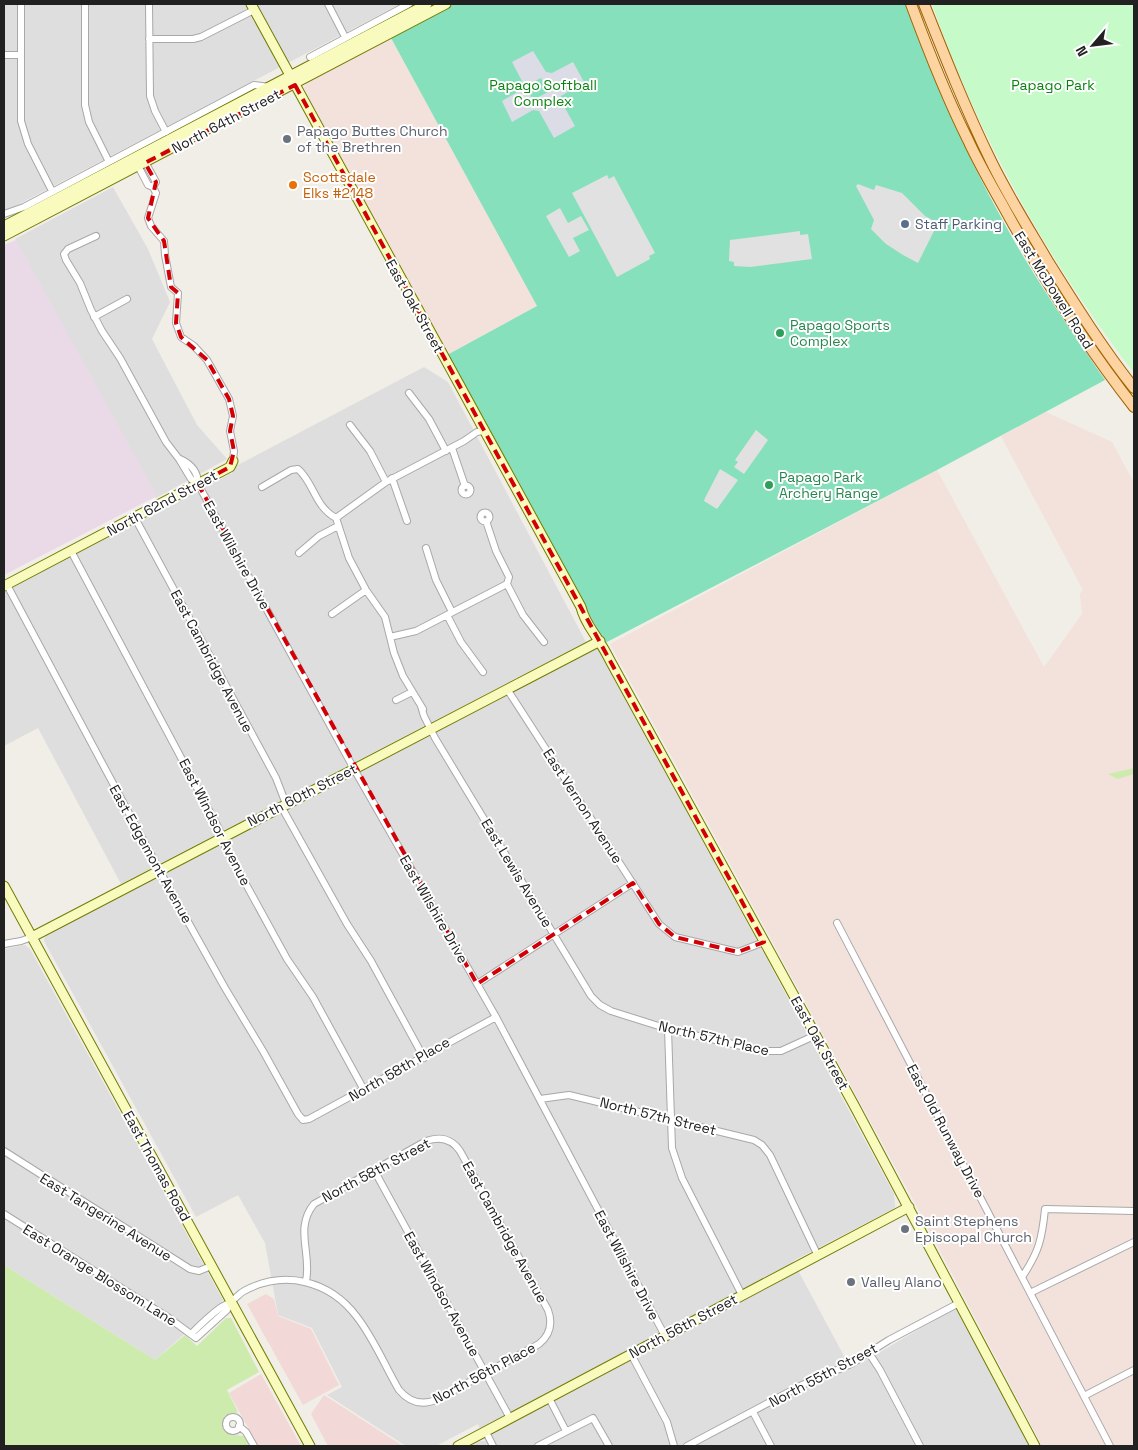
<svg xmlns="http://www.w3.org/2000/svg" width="1138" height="1450" viewBox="0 0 1138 1450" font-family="'Space Grotesk',sans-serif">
  <rect width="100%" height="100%" fill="#f1eee8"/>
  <!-- residential -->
  <path fill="#dfdede" d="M4 4H400L4 212Z
    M113 187 148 249 170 302 152 339 197 425 227 459 156 498 15 239Z
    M424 367 448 382 586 642 121 884 38 728 4 746V591L232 473 236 466Z
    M598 647 894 1194 895 1208 793 1261 851 1369 957 1307 1030 1446H470L481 1441H485L478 1424 436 1446H406L327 1395 342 1387 312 1328 278 1315 265 1243 238 1195 196 1217 45 943 44 939 46 935Z
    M25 945 30 949 223 1300 155 1360 4 1265V949Z"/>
  <!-- commercial -->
  <path fill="#f2d8d7" d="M266 1294 274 1299 278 1316 311 1329 339 1385 303 1405 247 1304Z
    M261 1374 301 1446H258L229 1393Z
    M324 1395 403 1446H328L311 1414Z"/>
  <!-- industrial -->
  <path fill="#eadae8" d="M16 240 157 496 4 575V245Z"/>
  <!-- military -->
  <path fill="#f3e1db" d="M391 38 537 306 447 355 361 198 304 88 307 83Z
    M1046 412 1112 442 1134 483V1446H1042L916 1205 610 644 937 470 1044 667 1082 614 1080 594 1083 590 1001 436Z"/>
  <!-- grass -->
  <path fill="#ceebae" d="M1134 768V774L1118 779 1108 774Z
    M4 1265 155 1360 185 1335 197 1346 226 1318H231L259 1372 227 1390 238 1412 224 1417 234 1435 245 1436 250 1446H4Z"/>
  <!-- park -->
  <path fill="#c6fac8" d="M932 4H1134V373C1049 262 978 136 932 4Z"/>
  <!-- pitch -->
  <path fill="#86e0bb" d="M454 4H905C933 78 964 151 1003 221 1033 276 1069 328 1105 380L937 470 605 643 447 355 537 306 391 38Z"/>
  <!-- parking -->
  <path fill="#e1e1e1" d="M607 175 609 179 614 176 655 253 649 256 650 259 617 277 572 193Z
    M858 184 874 190 876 185 902 193 925 216 938 223 918 263 903 255 886 244 871 229 874 220 856 186Z
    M560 208 568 223 581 216 589 230 573 238 580 251 569 257 546 216Z
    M800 231V235L808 234 812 259 750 267 734 266V262L729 261 730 240Z
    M756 430 768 440 744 474 734 467 738 462 735 460Z
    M720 469 738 480 717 509 704 501 705 498Z"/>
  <!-- plaza -->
  <path fill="#dcdce7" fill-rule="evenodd" d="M533 51 546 72 552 73 573 62 584 82 561 96V101L575 126 554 138 539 111 533 110 512 122 502 101 521 90 524 85 512 62ZM541 78 548 92 533 100 530 95 533 93 532 91 534 90 531 83Z"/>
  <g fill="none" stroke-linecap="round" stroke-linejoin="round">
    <defs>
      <path id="street" d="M21 4V121L28 144 52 191
        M85 4V105L89 122 109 162
        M149 4 150 96 155 111 166 132
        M328 4 345 37
        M149 39H193L201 37 254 10
        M4 55H21
        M310 57 409 4
        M144 160 156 182 153 187
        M136 162 148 185 153 187 156 193 148 218 151 226 164 241 165 255 171 287 178 293 176 323 181 337 194 346 207 360 229 399 233 416 230 431 234 451 233 461
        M4 214 24 207 254 85 270 87
        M96 236 68 249 64 254 66 260 80 283 91 310 102 331 120 358 166 442 179 459 191 479 198 484 354 769 496 1017 665 1336
        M94 317 127 299
        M409 393 429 419 446 451
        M350 425 370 451 386 482
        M452 448 465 486
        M180 459C191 464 198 472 198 484
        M392 478 407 521
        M461.5 490a4.5 4.5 0 1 1 9 0a4.5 4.5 0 1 1-9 0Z
        M262 487 291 470 298 469C314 483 315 507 336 518L349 558 366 590 385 617 394 653 403 676 423 709
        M480.5 517a4.5 4.5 0 1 1 9 0a4.5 4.5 0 1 1-9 0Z
        M135 518 276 778 286 804
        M336 518 386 482 464 441 477 432 483 431
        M486 521 496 551 509 577 507 584 523 615 544 642
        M426 548 436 580 452 612
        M71 551 219 829 225 846 287 959 313 997 364 1090
        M299 553 319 536 338 526
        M7 585 163 877 225 988 263 1051 298 1114 303 1120 309 1119 496 1017
        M332 614 366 590
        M447 615 461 642 483 672
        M390 637 416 631 507 584
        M507 689 659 924 675 937 738 952 764 942
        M396 700 412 692
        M421 706 424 716 435 738 591 996 600 1005 611 1011 668 1029 763 1051H781L816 1035
        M281 806 347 924 371 961 424 1058
        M837 923 1110 1446
        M4 944 21 941 32 937
        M477 984 633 883
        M668 1029 672 1148 682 1178 742 1295
        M540 1099 569 1095 754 1140 762 1145 770 1155 818 1256
        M4 1151 190 1269 199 1271 211 1266
        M374 1170 510 1418
        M4 1214 169 1318 196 1338 227 1310 231 1302
        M1022 1277C1039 1252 1042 1239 1045 1209L1134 1211
        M1030 1293 1134 1242
        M191 1334C200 1325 209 1316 220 1308 224 1305 229 1304 233 1300 237 1297 240 1293 244 1291 285 1269 330 1281 357 1317 374 1339 385 1366 399 1390 410 1403 423 1406 438 1399L539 1344C550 1335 553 1324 548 1310L460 1151C452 1139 440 1136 426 1141L314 1204C294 1228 312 1254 306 1281
        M869 1353 880 1370 920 1446
        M631 1354 667 1422 674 1446
        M1084 1396 1134 1370
        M549 1398 566 1431
        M753 1412 771 1446
        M226 1424a7 7 0 1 1 14 0a7 7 0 1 1-14 0Z
        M239 1426 246 1432 254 1446
        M486 1432 493 1446
        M538 1446 593 1418 609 1446
        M687 1446 802 1385 851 1364 889 1340 959 1303"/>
      <path id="secondary" d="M251 4 581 607C584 621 593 631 600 643 605 650 608 657 612 664L855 1107 1035 1446
        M4 226 427 4
        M4 236 446 4
        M4 586 230 467 233 461
        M4 886 310 1446
        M32 937 600 641
        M458 1446 909 1207"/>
      <path id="primary" d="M911 4C928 50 946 96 968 140 978 162 990 183 1002 204 1041 275 1084 343 1134 407
        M924 4C945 57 966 110 991 161 1008 196 1029 229 1049 263 1076 306 1103 349 1134 388"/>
    </defs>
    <!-- street casing -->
    <use href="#street" stroke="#a8a8a8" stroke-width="8"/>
    <!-- secondary casing -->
    <use href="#secondary" stroke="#727c04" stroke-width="11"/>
    <!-- primary casing -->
    <use href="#primary" stroke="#9e6500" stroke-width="12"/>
    <!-- street -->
    <use href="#street" stroke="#fff" stroke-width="6"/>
    <!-- secondary -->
    <use href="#secondary" stroke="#f9fabd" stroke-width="9"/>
    <!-- primary -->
    <use href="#primary" stroke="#fdd3a1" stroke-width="10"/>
  </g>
  <!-- marked area -->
  <path fill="none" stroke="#d20006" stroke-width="4" stroke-dasharray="10 6" stroke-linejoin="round" d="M295 85 764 942 738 952 675 937 659 924 633 883 477 984 198 484 230 467 234 451 230 431 233 416 229 399 207 360 181 337 176 323 178 293 171 287 164 241 148 218 156 182 145 163Z"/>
  <!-- markers -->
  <g fill="#6b7280" stroke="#fff" stroke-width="2">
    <circle cx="287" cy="139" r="5"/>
    <circle cx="905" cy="1229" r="5"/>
    <circle cx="851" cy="1282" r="5"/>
  </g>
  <circle fill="#e8710a" stroke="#fff" stroke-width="2" cx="293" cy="185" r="5"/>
  <circle fill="#5c6f8a" stroke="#fff" stroke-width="2" cx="905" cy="224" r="5"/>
  <g fill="#2e9e5b" stroke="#fff" stroke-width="2">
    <circle cx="780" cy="333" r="5"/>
    <circle cx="769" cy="485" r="5"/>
  </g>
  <g text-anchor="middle" stroke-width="4" stroke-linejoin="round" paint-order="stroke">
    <!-- park labels -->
    <g font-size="14" fill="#0b8312" stroke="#fff">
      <text x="543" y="90">Papago Softball<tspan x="543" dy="16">Complex</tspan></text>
      <text x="1053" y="90">Papago Park</text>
    </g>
    <!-- street labels -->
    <g font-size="14" fill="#212121" stroke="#fff">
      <text transform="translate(226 121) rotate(-28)" y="5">North 64th Street</text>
      <text transform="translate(1054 290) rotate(58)" y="5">East McDowell Road</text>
      <text transform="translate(415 306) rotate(61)" y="5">East Oak Street</text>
      <text transform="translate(162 503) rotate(-28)" y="5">North 62nd Street</text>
      <text transform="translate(237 555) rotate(61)" y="5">East Wilshire Drive</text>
      <text transform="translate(212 661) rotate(62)" y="5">East Cambridge Avenue</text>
      <text transform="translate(302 795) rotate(-27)" y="5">North 60th Street</text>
      <text transform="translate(583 806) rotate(57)" y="5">East Vernon Avenue</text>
      <text transform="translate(215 822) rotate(63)" y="5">East Windsor Avenue</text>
      <text transform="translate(151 854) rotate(61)" y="5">East Edgemont Avenue</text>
      <text transform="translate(517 873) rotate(59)" y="5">East Lewis Avenue</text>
      <text transform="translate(434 909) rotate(60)" y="5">East Wilshire Drive</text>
      <text transform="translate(714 1038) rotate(13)" y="5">North 57th Place</text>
      <text transform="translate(820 1043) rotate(61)" y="5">East Oak Street</text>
      <text transform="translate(399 1069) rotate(-30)" y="5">North 58th Place</text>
      <text transform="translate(658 1116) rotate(14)" y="5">North 57th Street</text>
      <text transform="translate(946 1131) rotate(62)" y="5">East Old Runway Drive</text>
      <text transform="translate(157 1166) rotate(61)" y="5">East Thomas Road</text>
      <text transform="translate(376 1170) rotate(-28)" y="5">North 58th Street</text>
      <text transform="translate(106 1217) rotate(32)" y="5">East Tangerine Avenue</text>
      <text transform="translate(505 1232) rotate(61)" y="5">East Cambridge Avenue</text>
      <text transform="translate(627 1265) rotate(62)" y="5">East Wilshire Drive</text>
      <text transform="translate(100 1275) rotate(32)" y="5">East Orange Blossom Lane</text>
      <text transform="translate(442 1294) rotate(61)" y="5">East Windsor Avenue</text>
      <text transform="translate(683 1326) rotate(-28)" y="5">North 56th Street</text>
      <text transform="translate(484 1373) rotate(-28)" y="5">North 56th Place</text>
      <text transform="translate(823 1375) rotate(-28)" y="5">North 55th Street</text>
    </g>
    <!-- worship labels -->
    <g font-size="14" fill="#5b616d" stroke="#fff" text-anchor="start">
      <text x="297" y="136">Papago Buttes Church<tspan x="297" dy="16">of the Brethren</tspan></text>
      <text x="915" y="1226">Saint Stephens<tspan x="915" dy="16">Episcopal Church</tspan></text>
      <text x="861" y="1287">Valley Alano</text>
    </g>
    <!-- food labels -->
    <g font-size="14" fill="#c56008" stroke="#fff" text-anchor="start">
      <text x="303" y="182">Scottsdale<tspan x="303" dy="16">Elks #2148</tspan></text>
    </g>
    <!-- service labels -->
    <g font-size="14" fill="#4e5e75" stroke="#fff" text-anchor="start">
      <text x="915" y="229">Staff Parking</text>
    </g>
    <!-- leisure labels -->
    <g font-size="14" fill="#27864d" stroke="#fff" text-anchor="start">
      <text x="790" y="330">Papago Sports<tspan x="790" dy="16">Complex</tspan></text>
      <text x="779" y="482">Papago Park<tspan x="779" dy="16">Archery Range</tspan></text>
    </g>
  </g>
  <!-- border -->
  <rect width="1138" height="1450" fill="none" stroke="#212121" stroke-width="10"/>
  <!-- north arrow -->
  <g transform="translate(1093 45) rotate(242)" stroke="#ffffff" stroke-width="4" paint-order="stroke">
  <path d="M0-4L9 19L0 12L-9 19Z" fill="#212121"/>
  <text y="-8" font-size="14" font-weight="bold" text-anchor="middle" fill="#212121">N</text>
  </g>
</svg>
